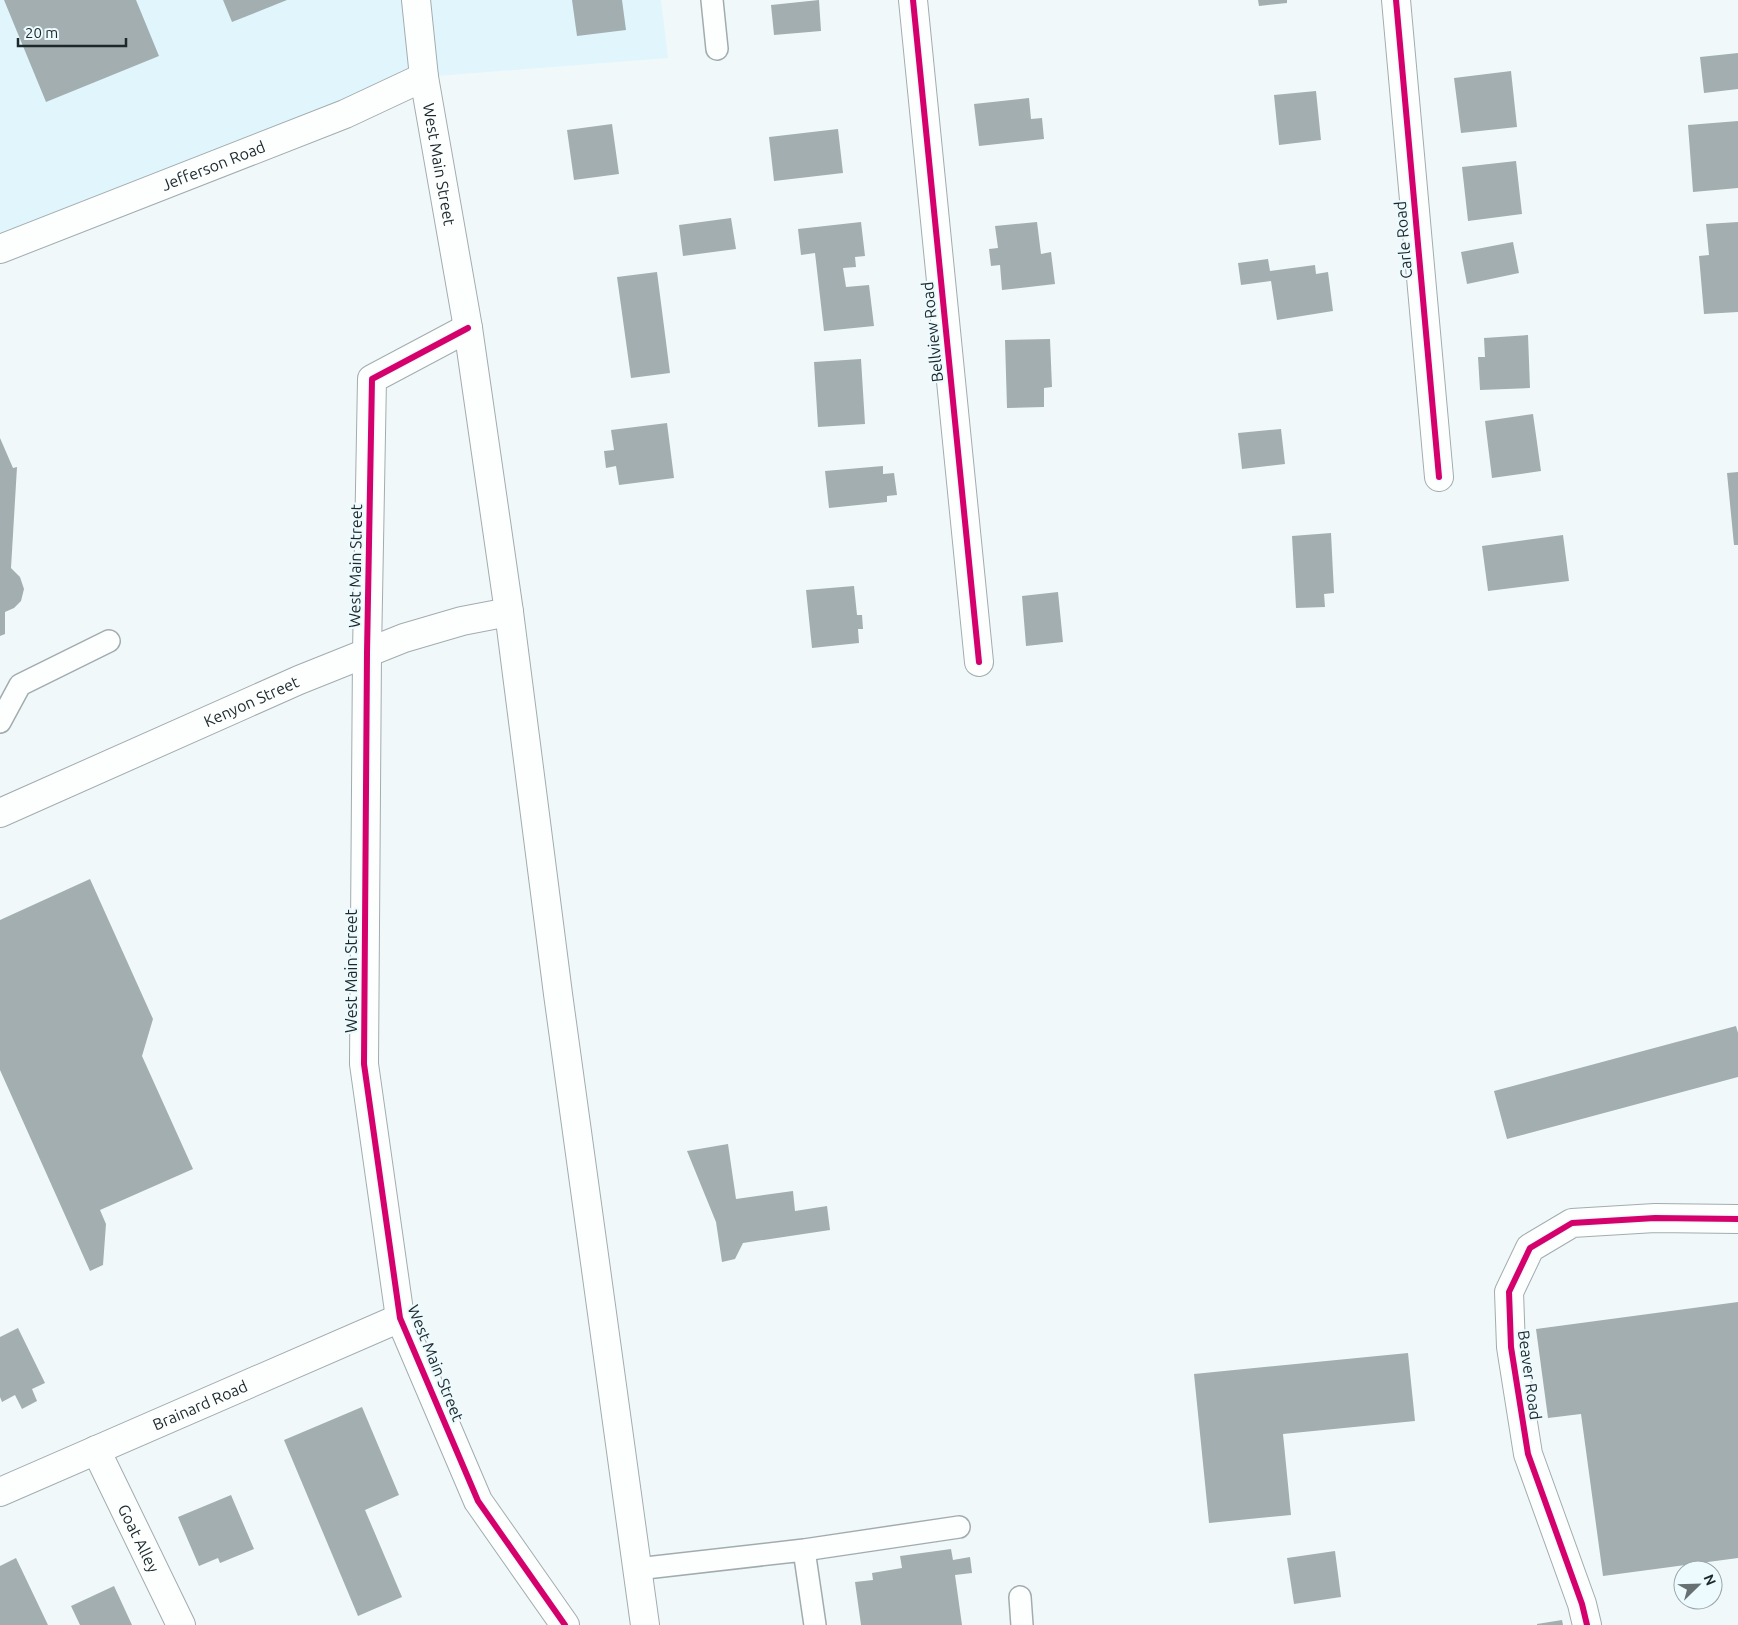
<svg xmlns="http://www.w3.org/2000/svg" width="1738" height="1625" viewBox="0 0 1738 1625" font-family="Ubuntu,sans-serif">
  <rect width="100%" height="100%" fill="#f1f8fa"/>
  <!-- built -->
  <path fill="#e0f6fc" d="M0 0H661L668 58 424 77 0 249Z"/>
  <!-- building -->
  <path fill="#a3aeb0" d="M4 0H136L159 56 46 102Z
    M223 0H287L232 22Z
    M572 0H622L626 30 577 36Z
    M819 0 821 31 774 35 771 5Z
    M1258 0H1287V3L1259 6Z
    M1738 53V89L1704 93 1700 57Z
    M1511 71 1517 127 1461 133 1454 78Z
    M1316 91 1321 140 1279 145 1274 95Z
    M1029 98 1031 119 1042 118 1044 139 979 146 974 104Z
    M1738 121V188L1693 192 1688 125Z
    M612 124 619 174 574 180 567 130Z
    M838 129 843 173 774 181 769 137Z
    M1516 161 1522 214 1468 221 1462 167Z
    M731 218 736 249 683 256 679 225Z
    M861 222 865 256 855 257 856 267 843 268 846 287 869 285 874 326 824 331 815 253 801 255 798 229Z
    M1037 222 1041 254 1051 252 1055 284 1002 290 1000 265 991 266 989 249 998 248 995 226Z
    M1738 222V312L1704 314 1699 256 1709 255 1706 224Z
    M1513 242 1519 273 1467 284 1461 252Z
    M1268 259 1270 271 1315 265 1316 274 1328 272 1333 311 1277 320 1271 281 1241 285 1238 263Z
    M657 272 670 373 631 378 617 277Z
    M1528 335 1530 388 1480 390 1478 357H1485L1484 338Z
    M1050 339 1052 387 1044 388V407L1007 408 1005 340Z
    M861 359 865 424 818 427 814 362Z
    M1533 414 1541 471 1492 478 1485 421Z
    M667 423 674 478 619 485 616 466 606 468 604 451 614 450 611 430Z
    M1281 429 1285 464 1242 469 1238 433Z
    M0 438 13 468 17 467 11 568 20 577 24 589 21 601 14 608 5 612V634L0 636Z
    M883 466V474L894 473 897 495 887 496V502L829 508 825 471Z
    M1738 472V545H1734L1727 473Z
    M1331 533 1334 593 1324 594 1325 607 1296 608 1292 536Z
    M1563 535 1569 581 1488 591 1482 546Z
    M854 586 857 615H862L863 629H858L859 643 812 648 806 590Z
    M1058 592 1063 642 1026 646 1022 596Z
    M90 879 153 1019 142 1056 193 1169 100 1210 106 1224 103 1265 90 1271 0 1070V920Z
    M1736 1026 1738 1033V1077L1507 1139 1494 1091Z
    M728 1144 736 1199 793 1191 795 1211 827 1206 830 1230 743 1243 735 1259 722 1262 716 1222 687 1151Z
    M1738 1302V1558L1603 1576 1581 1414 1548 1418 1536 1329Z
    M18 1328 45 1383 32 1389 37 1401 22 1409 15 1395 2 1402 0 1397V1337Z
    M1408 1353 1415 1421 1283 1434 1291 1515 1209 1523 1194 1374Z
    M362 1407 399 1495 365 1510 402 1597 358 1616 284 1440Z
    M231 1495 254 1549 220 1563 218 1558 199 1566 178 1517Z
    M951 1549 953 1560 970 1557 972 1573 955 1575 962 1625H861L855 1582 873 1580 872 1573 902 1568 900 1556Z
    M1335 1551 1341 1597 1294 1604 1287 1558Z
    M16 1558 48 1625H0V1566Z
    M114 1586 132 1625H80L71 1606Z
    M1562 1620 1563 1625H1537V1624Z"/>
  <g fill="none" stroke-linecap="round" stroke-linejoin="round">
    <defs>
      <path id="lane" d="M712 0 717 49
        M0 722 20 685 109 641
        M804 1550 959 1527
        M637 1569 804 1550 815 1625
        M1020 1597 1022 1625"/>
      <g id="street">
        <path d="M913 0 979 662"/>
        <path d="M1396 0 1439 477"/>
        <path id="s1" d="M0 249 345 114 424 77"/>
        <path d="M468 328 372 379 367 653 364 1064 400 1318 478 1501 565 1625"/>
        <path id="s2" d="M0 813 299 680 404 638 462 621 509 612"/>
        <path id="s3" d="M96 1450 181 1625"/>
        <path id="s4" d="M0 1492 400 1318"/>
        <path d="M1587 1625 1582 1604 1528 1454 1511 1347 1509 1292 1530 1248 1572 1223 1655 1218 1738 1219"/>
      </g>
      <g id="primary">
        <path id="s5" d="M416 0 424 77 468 328 509 612 558 994 645 1625"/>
      </g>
    </defs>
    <!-- lane casing -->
    <use href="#lane" stroke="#a2acae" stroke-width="24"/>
    <!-- street casing -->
    <use href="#street" stroke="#a2acae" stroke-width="30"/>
    <!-- primary casing -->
    <use href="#primary" stroke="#a2acae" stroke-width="30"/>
    <!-- lane -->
    <use href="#lane" stroke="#fdfefe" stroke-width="21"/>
    <!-- street -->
    <use href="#street" stroke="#fdfefe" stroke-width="28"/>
    <!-- primary -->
    <use href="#primary" stroke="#fdfefe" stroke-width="28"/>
    <defs>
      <path id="cycleway" d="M913 0 979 662
        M1396 0 1439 477
        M468 328 372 379 367 653 364 1064 400 1318 478 1501 565 1625
        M1587 1625 1582 1604 1528 1454 1511 1347 1509 1292 1530 1248 1572 1223 1655 1218 1738 1219"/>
    </defs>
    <!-- cycleway casing -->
    <use href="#cycleway" stroke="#edfafe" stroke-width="9"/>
    <!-- cycleway -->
    <use href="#cycleway" stroke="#d6006c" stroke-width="6"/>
  </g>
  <g text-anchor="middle" stroke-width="4.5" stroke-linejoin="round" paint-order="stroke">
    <!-- street labels -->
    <g font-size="16" fill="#1c282c" stroke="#edfafe">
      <text dy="6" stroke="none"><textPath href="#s5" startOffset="166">West Main Street</textPath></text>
      <text dy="6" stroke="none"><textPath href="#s1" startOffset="229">Jefferson Road</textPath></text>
      <text transform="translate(1403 240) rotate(-95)" y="6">Carle Road</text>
      <text transform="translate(932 332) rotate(-96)" y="6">Bellview Road</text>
      <text transform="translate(355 566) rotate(-89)" y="6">West Main Street</text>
      <text dy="6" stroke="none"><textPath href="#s2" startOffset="275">Kenyon Street</textPath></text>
      <text transform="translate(351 971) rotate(-90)" y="6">West Main Street</text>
      <text transform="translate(436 1363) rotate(68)" y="6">West Main Street</text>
      <text transform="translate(1530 1375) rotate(82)" y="6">Beaver Road</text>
      <text dy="6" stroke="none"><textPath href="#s4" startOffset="218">Brainard Road</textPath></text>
      <text dy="6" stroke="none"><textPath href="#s3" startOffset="98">Goat Alley</textPath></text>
    </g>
  </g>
  <!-- north arrow -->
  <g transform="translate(1698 1585) rotate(67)"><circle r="24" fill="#edfafe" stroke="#99a6aa"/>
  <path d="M0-4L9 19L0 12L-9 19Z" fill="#677174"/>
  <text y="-8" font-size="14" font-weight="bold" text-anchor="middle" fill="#1c282c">N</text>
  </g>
  <!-- scale -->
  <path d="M18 38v8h108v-8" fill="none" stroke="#1c282c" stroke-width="2.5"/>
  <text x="25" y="38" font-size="15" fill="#1c282c" stroke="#edfafe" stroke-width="4" paint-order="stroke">20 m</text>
</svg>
